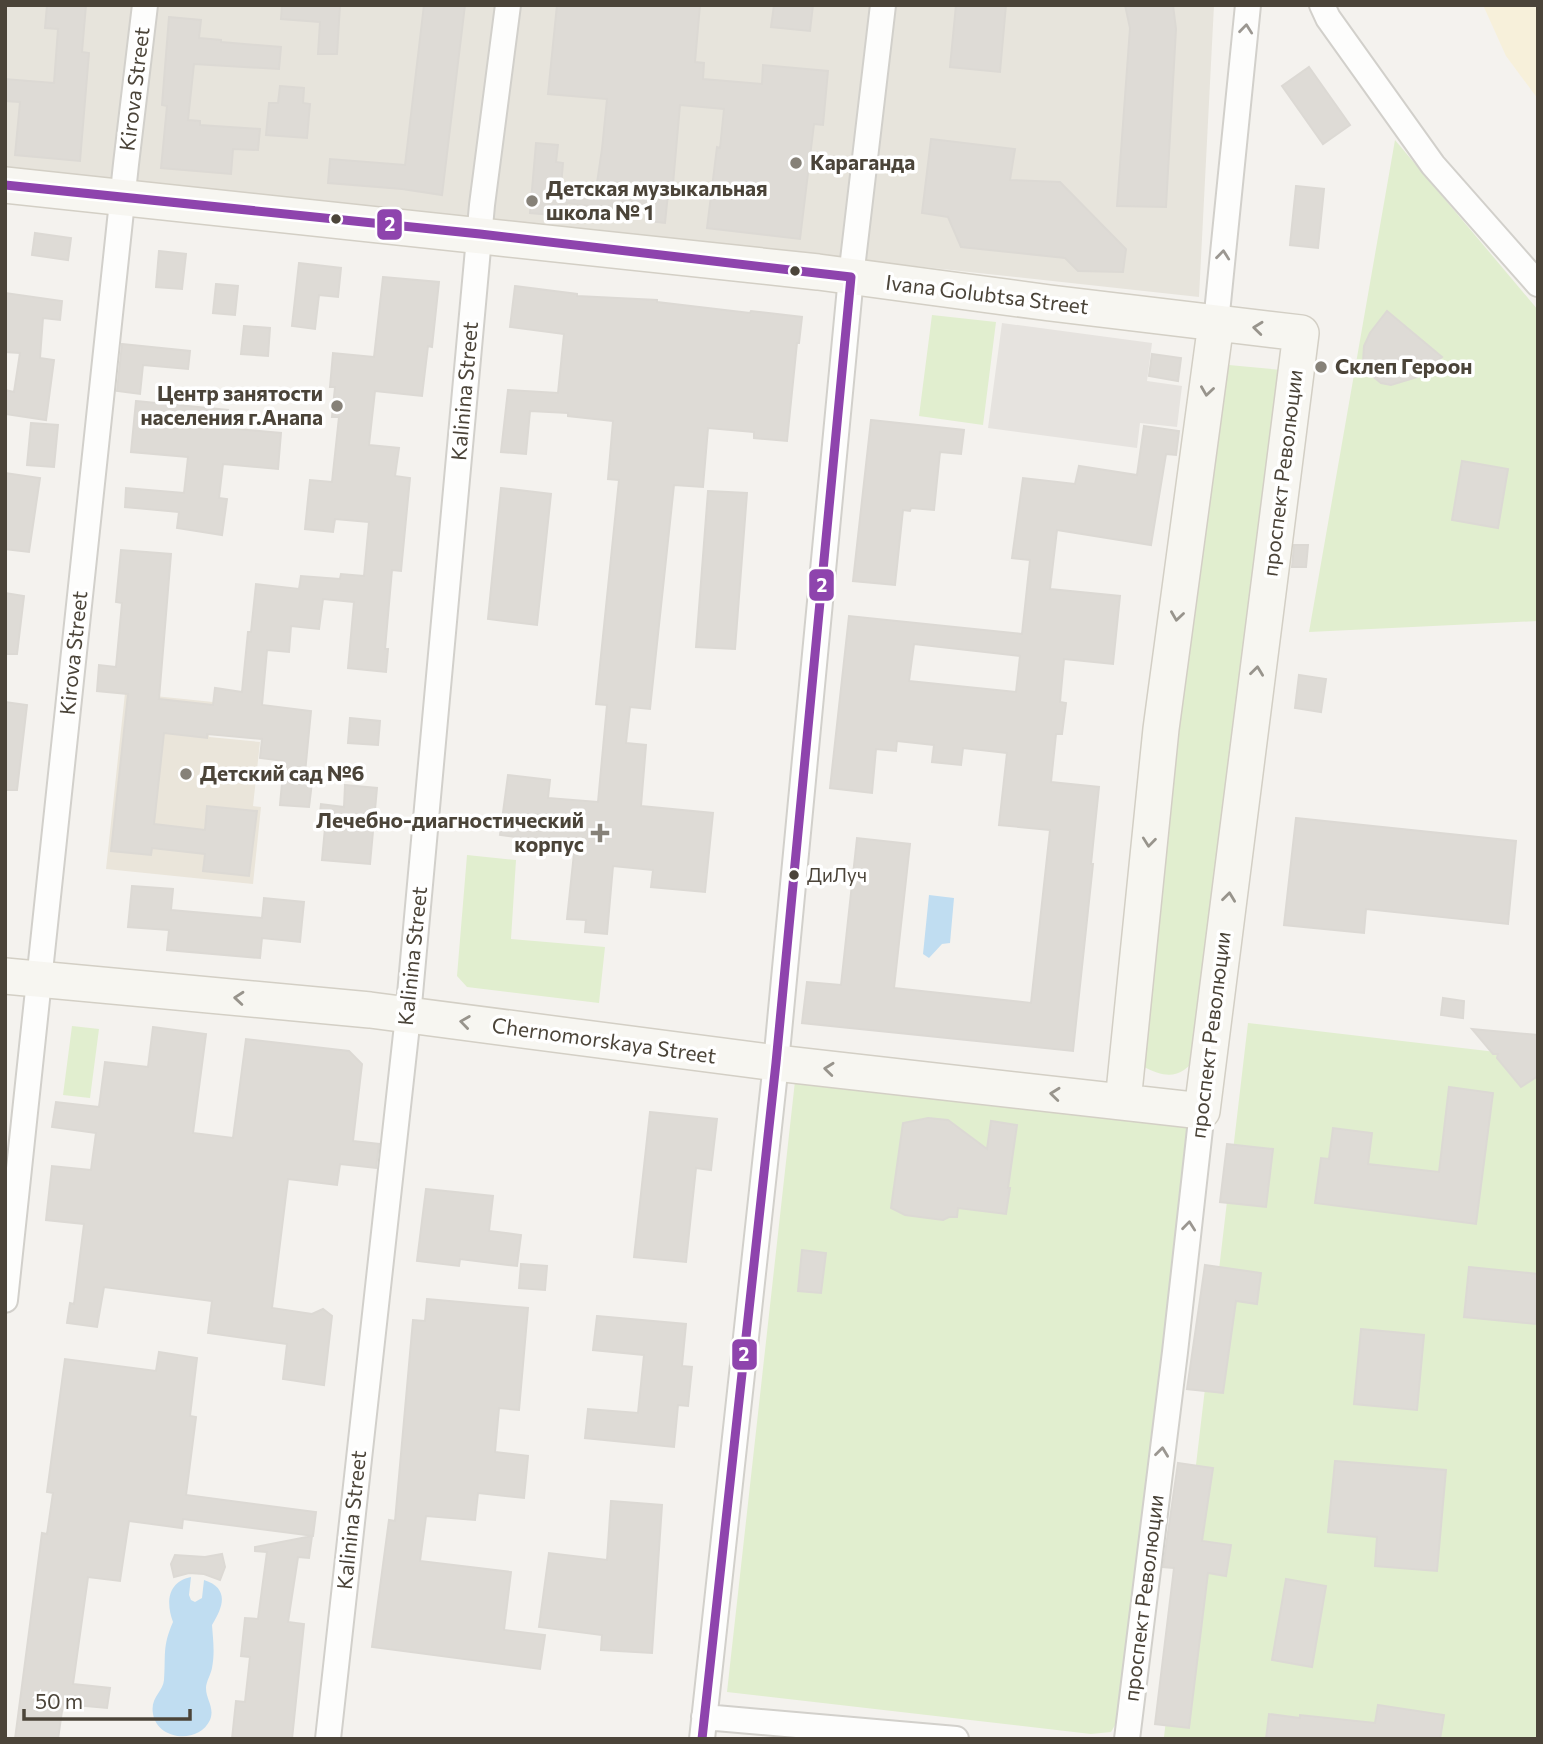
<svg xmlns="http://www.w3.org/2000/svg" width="1543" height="1744" viewBox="0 0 1543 1744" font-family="Commissioner,sans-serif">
  <rect width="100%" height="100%" fill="#f4f2ee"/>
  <!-- residential -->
  <path fill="#e7e4dc" d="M5 5H1214L1199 297 5 167Z"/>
  <!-- education -->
  <path fill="#eae5da" d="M125 693 213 702 209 737 260 742 253 806 261 807 253 884 106 869Z"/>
  <!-- green -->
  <path fill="#e1eecf" d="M1395 140 1538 310V621L1309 632Z
    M932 315 996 322 983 425 919 416Z
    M1218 364 1282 370 1200 1054C1181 1078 1169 1080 1142 1066Z
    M467 855 516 860 511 939 605 947 599 1003 467 987 457 976Z
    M1248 1023 1538 1057V1739L1164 1737Z
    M72 1026 99 1029 90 1098 63 1095Z
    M795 1081 1188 1128 1121 1715 1111 1732 1091 1734 727 1692Z"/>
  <!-- sand -->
  <path fill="#f7f0da" d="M1483 5H1538V99L1506 56Z"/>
  <!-- parking -->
  <path fill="#e6e3df" d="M1002 323 1152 343 1147 381 1182 386 1177 427 1140 423 1137 448 988 428Z"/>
  <!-- water -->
  <path fill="#c0ddf1" d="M929 895 954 898 950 943 942 944 929 958 923 954Z
    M191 1577 189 1595 191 1600 195 1602 202 1598 204 1580C229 1588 224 1606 212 1625 213 1639 215 1653 212 1668 211 1674 206 1682 206 1688 206 1700 215 1707 210 1720 199 1744 158 1741 153 1714 150 1697 163 1692 164 1680 166 1655 162 1647 173 1622 166 1603 167 1582 191 1577Z"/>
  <!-- building -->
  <path fill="#dedbd6" stroke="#dcd9d4" stroke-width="2" fill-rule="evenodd" d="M47 5H86L82 52 89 53 80 161 15 155 20 102 5 101V79L54 83 58 29 45 28Z
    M282 5H340L337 54H318L320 22 281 19Z
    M424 5H465L442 195 402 189 328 183 330 159 405 165Z
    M557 5H700L695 62 704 63 703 79 762 84 763 65 828 71 823 125 814 124 800 239 707 228 717 147 720 148 724 109 680 105 673 184H669L665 223 648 221 649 213 567 203 565 216 530 213 536 143 558 145 556 162 563 163 561 186 596 190 602 149 607 99 548 94Z
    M774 5H813L810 31 771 27Z
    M956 5H1006L1000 72 950 67Z
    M1125 5H1173L1176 29 1166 207 1117 206 1130 28Z
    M169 17 201 20 199 38 221 40V42L281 47 279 69 194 64 188 120 200 121V125L260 129 258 150 233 149 231 174 161 168 167 106 162 105Z
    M1309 67 1350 125 1323 144 1282 86Z
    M280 86 304 88 303 103 310 104 307 138 266 135 269 103H278Z
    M931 139 1015 149 1010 180 1060 182 1126 249 1123 272 1078 271 1065 258 961 247 948 217 922 213Z
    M1296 186 1324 189 1318 248 1290 245Z
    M35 233 71 238 68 260 32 255Z
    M159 251 186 254 182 289 156 287Z
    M299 263 341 268 338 297 319 295 315 329 292 326Z
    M383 277 439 282 432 347 428 346 422 396 375 391 369 445 399 448 395 476 410 478 401 571 392 570 385 649H388L386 672 348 668 354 602 323 599 319 629 291 626 289 652 267 650 262 705 311 711 305 773 313 774 309 807 280 805 284 761 260 758 262 739 207 734V738L164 733 154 824 205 830 207 806 257 811 249 876 203 871 205 854 152 848 151 855 111 851 128 694 97 691 99 665 116 667 122 603 116 602 121 550 171 554 159 699 213 705 215 688 242 692 248 632H251L256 584 299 589 301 576 340 579 341 574 364 576 369 522 335 519 333 532 305 529 310 480 332 482 339 417H332L335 387H330L333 353 374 357Z
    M216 284 238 286 235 315 213 313Z
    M515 286 577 294V296L657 300V302L750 313 751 311 802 317 799 343H797L787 441 754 438V432L708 428 703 487 674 485 650 709 630 707 626 743 646 745 641 806 713 813 705 892 651 887 653 870 613 866 607 934 585 932 586 920 567 919 575 844 500 835 508 775 550 780 548 798 598 802 607 705 596 704 619 480 608 479 613 421 568 416V413L530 411 526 454 501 452 508 390 558 393 564 334 510 327Z
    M5 293 62 301 60 320 43 318 40 358 54 360 46 420 5 414V390L14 392 20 353 5 352Z
    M1387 311 1442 357 1417 377 1391 385 1381 383 1370 374 1363 362 1364 346 1370 333Z
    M244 326 270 328 268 356 241 354Z
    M122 344 190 351 188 369 143 365 140 394 117 391Z
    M1152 354 1181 358 1178 381 1149 376Z
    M136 401 228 410 226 428 281 433 278 469 223 464 219 498 227 499 222 535 177 528 179 512 125 507 126 488 184 493 188 457 131 452Z
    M871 420 964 430 961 454 940 452 934 510 911 508 910 511 903 510 895 585 853 581Z
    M31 423 58 425 54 467 27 465Z
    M1144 426 1179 431 1176 455 1166 454 1151 545 1057 530 1050 589 1120 596 1113 664 1064 659 1060 702 1066 703 1062 734H1056L1051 782 1099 787 1091 864H1093L1073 1051 802 1023 807 982 841 985 857 838 910 844 894 988 1031 1003 1050 830 999 825 1007 753 963 748 961 765 932 762 934 745 897 741 896 751 876 749 872 793 830 788 849 616 1022 634 1030 560 1012 558 1023 478 1075 484 1079 466 1137 475ZM914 644 1020 656 1016 692 909 681Z
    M1462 461 1508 469 1498 528 1452 520Z
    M5 473 40 478 29 552 5 549Z
    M501 488 551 494 537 625 488 619Z
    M708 491 747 493 735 649 696 647Z
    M1294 545H1308L1306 567H1292Z
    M5 593 24 596 17 654H5Z
    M1299 675 1326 679 1321 712 1295 708Z
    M5 702 27 705 17 790H5Z
    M350 718 380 721 378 745 348 743Z
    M345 785 377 788 370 864 322 860 325 828H318L321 804 344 807Z
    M1296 818 1516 841 1508 924 1366 909 1364 933 1284 925Z
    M132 886 173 889 171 910 262 918 264 898 304 902 300 942 262 938 260 958 167 950 169 930 128 927Z
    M1443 998 1464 1001 1463 1018 1441 1015Z
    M153 1027 206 1034 193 1133 233 1138 246 1039 349 1051 362 1064 353 1141 379 1144 376 1168 340 1164 337 1185 288 1179 272 1308 312 1314 323 1309 332 1316 324 1385 283 1379 287 1344 208 1333 212 1301 104 1287 97 1327 67 1323 70 1303 74 1304 84 1224 46 1220 52 1166 91 1170 96 1133 52 1127 56 1102 99 1107 105 1062 148 1067Z
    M1472 1029 1538 1035V1076L1521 1087 1497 1058 1498 1054H1493Z
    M1449 1087 1493 1093 1476 1224 1315 1203 1321 1158 1329 1159 1333 1128 1372 1133 1368 1164 1439 1172Z
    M650 1112 717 1119 711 1170 696 1168 686 1262 634 1257Z
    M928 1118 948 1120 987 1149 991 1121 1017 1125 1008 1188H1010L1006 1214 958 1208 957 1217H949L943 1220 905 1215 891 1208 903 1123Z
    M1227 1144 1273 1149 1266 1207 1220 1202Z
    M426 1189 493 1196 489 1231 521 1235 517 1266 460 1259 459 1266 417 1261Z
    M802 1250 826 1253 821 1293 798 1291Z
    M521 1264 547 1266 545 1290 519 1288Z
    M1205 1265 1261 1273 1257 1304 1236 1301 1223 1393 1187 1389Z
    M1469 1267 1538 1274 1536 1324 1464 1317Z
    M427 1299 528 1308 519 1410 499 1408 495 1452 528 1456 524 1498 478 1493 475 1520 426 1516 420 1561 511 1572 504 1630 545 1635 540 1669 372 1647 389 1520 395 1521 413 1320 425 1321Z
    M597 1316 686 1324 682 1366 692 1367 688 1406 678 1405 674 1447 585 1438 588 1409 638 1413 644 1355 593 1350Z
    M1361 1329 1424 1335 1417 1410 1354 1404Z
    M159 1352 197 1358 190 1416 196 1417 186 1495 316 1512 313 1536 183 1519 182 1528 129 1521 120 1581 88 1577 73 1684 110 1688 107 1708 63 1704 58 1739H15L42 1533 47 1534 53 1493 47 1492 65 1359 156 1371Z
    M1335 1461 1446 1470 1437 1571 1375 1566 1377 1537 1328 1532Z
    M1178 1463 1213 1468 1202 1541 1231 1545 1226 1576 1208 1573 1189 1728 1155 1724 1174 1568 1163 1567Z
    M611 1501 662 1505 652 1653 601 1650 602 1635 539 1627 549 1553 607 1560Z
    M312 1536 309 1558 298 1557 288 1622 304 1624 292 1739H232L236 1701 245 1702 250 1657 241 1656 245 1618 258 1619 267 1552 255 1551V1547Z
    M222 1554 225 1567 220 1580 204 1574 189 1573 174 1577 171 1564 175 1555 205 1557Z
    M1286 1579 1326 1586 1312 1667 1272 1660Z
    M1378 1705 1444 1715 1440 1739H1266L1269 1714 1300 1718V1715L1375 1723Z"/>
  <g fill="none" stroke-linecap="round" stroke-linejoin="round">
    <defs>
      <path id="street" d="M1322 5 1328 18 1433 165 1538 284
        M1216 323 1248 5
        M5 1300 126 164 145 5
        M704 1717 956 1739
        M328 1739 408 1016 482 205 508 5
        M702 1739 776 1063 851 277 883 5
        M1127 1739 1175 1352 1202 1111"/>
      <path id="secondary" d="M5 185 818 272 1050 303 1301 333 1202 1111 776 1063 370 1010 5 976
        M1123 1102 1161 729 1216 323"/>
    </defs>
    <!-- street casing -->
    <use href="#street" stroke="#d2d0cb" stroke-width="28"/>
    <!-- secondary casing -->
    <use href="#secondary" stroke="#d3cfc5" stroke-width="38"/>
    <!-- street -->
    <use href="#street" stroke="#fdfdfc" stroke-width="24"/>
    <!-- secondary -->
    <use href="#secondary" stroke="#f7f6f1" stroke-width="35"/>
    <defs>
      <path id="bus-1" d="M5 185 480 234 851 277 776 1063 702 1739"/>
    </defs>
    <!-- bus-1 casing -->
    <use href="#bus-1" stroke="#fff" stroke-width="14"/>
    <!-- bus-1 -->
    <use href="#bus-1" stroke="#8e44ad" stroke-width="9"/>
  </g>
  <!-- one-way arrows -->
  <defs><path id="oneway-chevron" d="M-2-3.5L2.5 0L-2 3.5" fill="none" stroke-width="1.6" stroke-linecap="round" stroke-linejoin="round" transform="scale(1.75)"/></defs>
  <g stroke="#9b9791">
    <use href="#oneway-chevron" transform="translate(1246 29) rotate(-84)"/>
    <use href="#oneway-chevron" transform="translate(1223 255) rotate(-84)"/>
    <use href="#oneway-chevron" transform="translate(1189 1226) rotate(-84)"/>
    <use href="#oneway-chevron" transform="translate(1162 1452) rotate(-83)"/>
  </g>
  <g stroke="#98948c">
    <use href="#oneway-chevron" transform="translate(1258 328) rotate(-174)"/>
    <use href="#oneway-chevron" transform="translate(1207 391) rotate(98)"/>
    <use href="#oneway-chevron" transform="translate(1177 616) rotate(98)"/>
    <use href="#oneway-chevron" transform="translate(1257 671) rotate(-83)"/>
    <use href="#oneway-chevron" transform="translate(1149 842) rotate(96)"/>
    <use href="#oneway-chevron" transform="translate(1229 897) rotate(-83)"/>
    <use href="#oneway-chevron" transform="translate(239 998) rotate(-175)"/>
    <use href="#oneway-chevron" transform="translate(465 1022) rotate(-172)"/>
    <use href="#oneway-chevron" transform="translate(829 1069) rotate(-174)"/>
    <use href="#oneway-chevron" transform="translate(1055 1094) rotate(-174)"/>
  </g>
  <!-- markers -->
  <g fill="#868178" stroke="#fff" stroke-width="2.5">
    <circle cx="796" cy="163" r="7"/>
    <circle cx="532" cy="201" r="7"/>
    <circle cx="1321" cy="367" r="7"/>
    <circle cx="337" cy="406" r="7"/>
    <circle cx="186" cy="774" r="7"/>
    <path d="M596.5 822.5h7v7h7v7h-7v7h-7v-7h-7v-7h7z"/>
  </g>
  <g fill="#4b4439" stroke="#fff" stroke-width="2.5">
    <circle cx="336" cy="219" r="6"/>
    <circle cx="795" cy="271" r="6"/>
    <circle cx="794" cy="875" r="6"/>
  </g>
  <g text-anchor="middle" stroke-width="7" stroke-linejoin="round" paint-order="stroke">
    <!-- bus labels -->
    <g font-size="19" fill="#4b4439" stroke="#fff" text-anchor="start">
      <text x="807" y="882">ДиЛуч</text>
    </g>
    <!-- street labels -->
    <g font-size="21" fill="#4b4439" stroke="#fff">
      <text transform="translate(135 89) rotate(-83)" y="7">Kirova Street</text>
      <text transform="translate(987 295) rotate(7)" y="7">Ivana Golubtsa Street</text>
      <text transform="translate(465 391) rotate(-85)" y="7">Kalinina Street</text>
      <text transform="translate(1283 473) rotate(-83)" y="7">проспект Революции</text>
      <text transform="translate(74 653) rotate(-84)" y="7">Kirova Street</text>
      <text transform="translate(413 956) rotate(-84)" y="7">Kalinina Street</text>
      <text transform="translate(1211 1035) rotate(-83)" y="7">проспект Революции</text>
      <text transform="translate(604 1041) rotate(8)" y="7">Chernomorskaya Street</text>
      <text transform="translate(352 1520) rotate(-84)" y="7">Kalinina Street</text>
      <text transform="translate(1144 1598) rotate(-83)" y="7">проспект Революции</text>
    </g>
    <!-- poi labels -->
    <g font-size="21" font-weight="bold" fill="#4b4439" stroke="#fff" text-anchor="start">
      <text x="810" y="170">Караганда</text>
      <text x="546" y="196">Детская музыкальная<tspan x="546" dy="24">школа № 1</tspan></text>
      <text x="1335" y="374">Склеп Героон</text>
      <text x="323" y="401" text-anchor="end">Центр занятости<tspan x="323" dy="24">населения г.Анапа</tspan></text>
      <text x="200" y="781">Детский сад №6</text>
      <text x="584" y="828" text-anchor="end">Лечебно-диагностический<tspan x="584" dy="24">корпус</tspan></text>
    </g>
  </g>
  <g stroke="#fff" stroke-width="2.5">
    <rect x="376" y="208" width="27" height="33" rx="7" fill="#8e44ad"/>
    <rect x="808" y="568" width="27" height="34" rx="7" fill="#8e44ad"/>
    <rect x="731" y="1338" width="27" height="33" rx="7" fill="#8e44ad"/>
  </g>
  <g font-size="19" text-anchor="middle" font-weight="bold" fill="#fff">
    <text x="390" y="231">2</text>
    <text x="822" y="592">2</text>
    <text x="744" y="1361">2</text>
  </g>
  <!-- border -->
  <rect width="1543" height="1744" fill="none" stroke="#4b4439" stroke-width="14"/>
  <!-- scale -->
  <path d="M24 1709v10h166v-10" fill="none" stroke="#4b4439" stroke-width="3.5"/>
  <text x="35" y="1709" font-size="21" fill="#4b4439" stroke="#ffffff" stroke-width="5" paint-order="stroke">50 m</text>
</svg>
